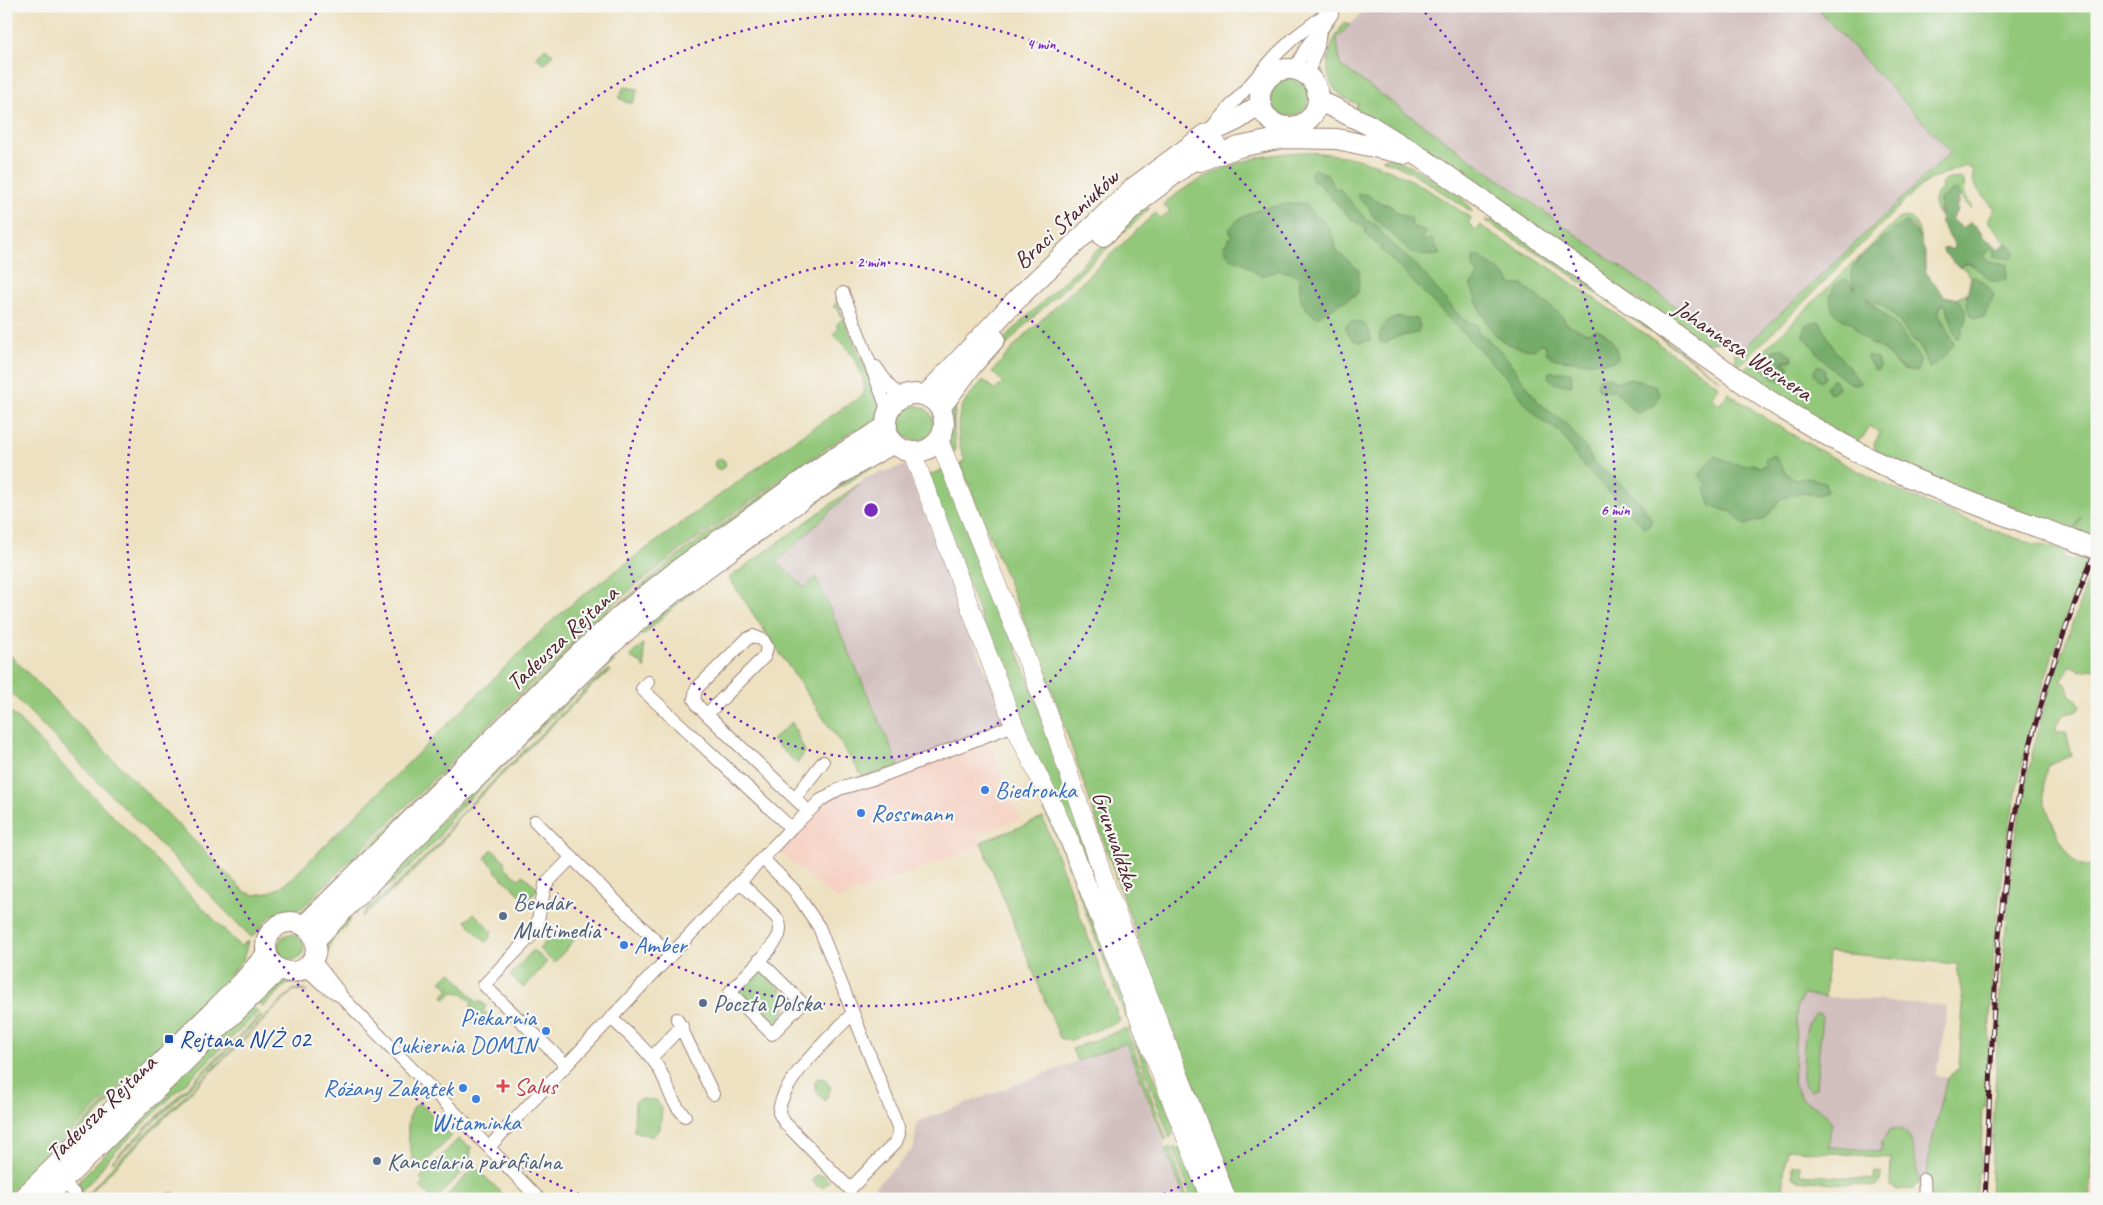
<svg xmlns="http://www.w3.org/2000/svg" width="2103" height="1205" viewBox="0 0 2103 1205" font-family="Caveat,sans-serif">
  <rect width="100%" height="100%" fill="#f6f6f2"/>
  <filter id="ink" filterUnits="userSpaceOnUse"><feTurbulence type="fractalNoise" baseFrequency=".02" numOctaves="2"/><feDisplacementMap in="SourceGraphic" scale="10" xChannelSelector="R" yChannelSelector="G"/><feConvolveMatrix kernelMatrix="1 2 1 2 8 2 1 2 1" color-interpolation-filters="sRGB"/></filter>
  <filter id="wash" filterUnits="userSpaceOnUse"><feTurbulence type="fractalNoise" baseFrequency=".0096" numOctaves="4" result="noise"/><feDisplacementMap in="SourceGraphic" scale="20" xChannelSelector="R" yChannelSelector="G"/><feGaussianBlur stdDeviation="1.12" result="paint"/><feColorMatrix in="noise" values="0 0 0 0 0 0 0 0 0 0 0 0 0 0 0 0 0 1.4 0 .05"/><feComposite in="paint" operator="in"/></filter>
  <g filter="url(#wash)">
    <rect width="100%" height="100%" fill="#ede1c1"/>
    <!-- built -->
    <path fill="#f6d2c4" d="M990 743 1020 819 978 834 982 846 836 900 778 850 815 811 847 790 874 785Z
      M2097 1030V1199H2080Z"/>
    <!-- industrial -->
    <path fill="#d1bfbe" d="M1369 6H1815L1952 152 1740 352 1340 65 1337 38Z
      M906 465 1005 722 899 766 817 577 805 588 777 562 865 478Z
      M1789 994 1947 1006 1941 1054 1935 1075 1947 1078 1942 1179H1912L1909 1154 1771 1142Z
      M1126 1043 1185 1199H863L914 1148 917 1122Z"/>
    <!-- green -->
    <path fill="#93c87a" stroke="#6e7452" fill-rule="evenodd" d="M1824 6H2097V537L2095 541 2073 533 2081 517 2071 532 1939 482 1876 452 1874 444 1880 433 1870 426 1863 437 1856 442 1811 420 1743 371 1898 219 1905 217 1911 218 1917 224 1921 240 1911 224C1894 232 1857 253 1852 272 1850 278 1854 285 1857 291L1848 320 1853 323 1858 332 1870 344 1879 346 1904 370H1912L1899 328 1866 298 1881 304 1894 315 1913 340 1919 344 1929 367 1941 360 1948 330 1938 313 1941 305H1946L1958 338 1961 328 1962 304 1956 299 1967 293V298L1994 295 1986 285 1974 276 1971 277 1966 270 1959 267C1970 258 1980 270 1987 277L1994 265 1990 263 1983 254 1989 247 1995 253 1994 256 2015 253 1987 220 1995 209 1978 190 1972 180 1974 171 1966 166 1933 178 1917 189 1737 368 1734 348 1740 352 1951 152 1819 11ZM1780 348 1792 356 1791 361H1783L1782 364 1789 366 1786 373 1787 378 1776 379 1761 366 1764 355Z
      M1344 23 1350 25 1337 38 1340 65 1724 341 1705 344 1354 114 1357 104C1352 101 1347 100 1343 97 1317 79 1329 43 1344 23Z
      M1336 24C1322 50 1314 78 1339 101L1327 97C1323 89 1318 80 1316 71 1315 59 1328 32 1336 24Z
      M545 48 553 54 545 64 536 57Z
      M1271 97a19 19 0 1 1 38 0a19 19 0 1 1-38 0Z
      M624 87 638 89 633 103H628L619 98Z
      M1305 152C1377 155 1413 179 1471 218L1468 223 1476 230 1480 225 1505 242 1545 264 1719 386 1711 398 1720 404 1728 393C1820 457 1921 506 2027 542 2040 546 2052 546 2064 551L2063 557 2072 561 2078 557 2088 560C2046 661 2017 765 2002 873 1991 951 1990 1030 1986 1107L1983 1108 1980 1172H1978L1976 1199H1930L1927 1179 1929 1155 1947 1078 1959 1068 1963 1005 1957 964 1828 952 1825 997 1803 995 1797 1006 1793 1084 1803 1100 1824 1112 1828 1117 1831 1123 1829 1147 1881 1151 1882 1142 1891 1129C1917 1124 1913 1162 1919 1179V1183L1914 1188 1897 1190 1890 1186 1891 1158 1787 1149 1782 1189 1879 1199H1241L1165 1011 1122 895 1051 687 960 463 965 460C958 447 956 423 961 409 966 398 976 389 983 380L995 390 1003 382 992 372 1020 340 1155 213 1161 218 1170 212 1163 204C1204 172 1252 153 1305 152Z
      M1391 157C1408 164 1469 195 1472 212L1413 173 1382 159Z
      M1960 178 1964 181 1965 195 1972 208 1971 209 1960 197 1959 193 1952 191 1947 197 1940 200 1939 215C1932 204 1932 197 1942 189L1941 183 1949 179Z
      M1150 208 1024 326 988 366 987 362 1000 343 1018 325 1140 209Z
      M1485 221H1494L1547 252 1720 380 1549 260Z
      M837 302 883 410 881 419 860 435 855 429 813 457 678 552 607 609 304 906C295 913 281 910 270 917 261 922 259 933 251 937L6 688V651L245 892 255 895 267 893 279 888 292 878 554 619 583 595 799 437 863 395C869 377 847 344 833 334L839 328 836 325 843 318 837 308 833 307Z
      M956 402 954 421 955 451 953 454 948 440 952 425 951 409Z
      M899 423a17 17 0 1 1 34 0a17 17 0 1 1-34 0Z
      M851 435 855 438 616 607 676 557 806 464Z
      M714.5 464a5.5 5.5 0 1 1 11 0a5.5 5.5 0 1 1-11 0Z
      M869 463 872 468 826 496 692 591 642 636 636 629Z
      M944 469 1026 673 1150 1019 1032 751 927 476Z
      M860 483 777 562 805 588 816 577 899 766 863 777 729 578Z
      M2094 563 2097 564V668L2081 671 2070 665 2061 681 2066 684 2070 696 2076 699 2081 706 2075 712C2063 713 2058 718 2055 730L2059 732H2066L2072 756 2051 763 2047 766C2046 775 2043 784 2043 793 2043 806 2067 859 2079 865 2085 868 2091 865 2097 862V1133H2093L2089 1199H1990L1999 1005 2013 850 2033 750 2050 686Z
      M609 610 614 613 330 891 327 888Z
      M643 644 645 669C642 661 634 662 630 656Z
      M607 659 615 661 590 680 453 815 437 840 395 881 367 902 355 915 350 910Z
      M609 670 611 671 594 684 458 818 440 845 396 888 361 917 368 907 396 885 439 843 457 817 593 682Z
      M6 707 240 946 248 941 243 960 219 987 173 1031 167 1033 161 1043 147 1058 6 1196Z
      M792 722 805 752 797 764 772 740Z
      M1044 810 1049 813 1128 1010 1126 1018 1061 847Z
      M1043 818 1120 1021 1069 1041 1060 1038 981 842Z
      M492 849 505 861V867L519 879 523 875 538 888 527 901 495 871 496 869 485 858Z
      M322 892 326 895 302 914 279 917 268 924 260 936 258 949 235 980 233 978 254 952 259 934 265 924 281 915 302 911Z
      M474 913 492 931 489 939 485 942 466 921Z
      M346 915 351 920 331 942 327 953 326 968C317 946 333 932 346 915Z
      M560 926 575 939 554 963 539 949Z
      M278 947a13 13 0 1 1 26 0a13 13 0 1 1-26 0Z
      M533 950 547 962 524 988 510 976Z
      M757 966 788 996C784 1001 786 1003 785 1009 783 1014 778 1019 777 1024H766L738 997V987Z
      M451 972C461 982 467 992 477 1002H482L486 1007 483 1010 490 1017H478L473 1023 468 1019 473 1013 470 1010 472 1002 462 993 453 992 446 999 443 996 449 989 441 981Z
      M304 979 311 981 312 983H288L263 1007 256 1000 282 980Z
      M303 989 307 991 294 990 85 1197 115 1164 293 990Z
      M251 1004 258 1012 109 1158 96 1176 80 1192 79 1183 82 1177 152 1109 180 1074Z
      M1816 1014H1822L1816 1088 1810 1091 1805 1085 1803 1079C1804 1061 1801 1024 1816 1014Z
      M260 1015 262 1017 113 1162 112 1161Z
      M1129 1027 1135 1029 1175 1129 1170 1138Z
      M1126 1028 1167 1140 1165 1141 1126 1043 1077 1061 1072 1049Z
      M138 1070H141L14 1199H7Z
      M818 1078 825 1079 831 1088 825 1101 815 1089V1081Z
      M639 1099 656 1100 662 1108 660 1129 652 1137 634 1131 635 1102Z
      M419 1102 452 1136 418 1170 414 1166C410 1144 400 1119 419 1102Z
      M458 1139 471 1147 470 1164 436 1199H432L420 1187 424 1183 420 1178Z
      M1170 1147 1188 1199H1185L1165 1149Z
      M1173 1147 1182 1149 1202 1199H1192Z
      M1793 1165H1800V1174L1874 1180V1171L1881 1172V1182L1876 1186 1797 1180 1793 1177Z
      M475 1167 508 1199H443Z
      M817 1175 824 1176 829 1182 823 1187 817 1186 812 1180Z"/>
    <!-- forest -->
    <path fill="#76ac6a" stroke="#60664a" d="M1314 169 1327 174 1335 188 1340 189 1367 221 1379 227 1385 238 1417 266 1463 320 1477 325 1478 332 1500 350 1509 361 1539 403 1567 425 1586 448 1593 462 1613 477 1639 501 1652 520 1649 526 1644 527 1638 521 1579 461 1561 433 1541 420 1525 403 1511 382 1376 244 1366 233 1365 228 1350 218 1319 184 1312 179 1311 173Z
      M1957 189 1960 197H1958L1959 202 1956 206 1958 209 1952 219 1963 229 1970 222 1977 227 1984 238 1991 242 1998 250 2007 242 2015 253 2011 259 1994 257 1995 253 1990 248 1987 253 1983 254 1990 263 2007 264 2006 278 2004 281H1992L1970 263 1963 264 1959 267 1944 253 1943 249 1947 248 1954 250 1955 246 1941 223 1940 199Z
      M1357 194H1366L1376 201 1391 206 1396 212 1412 219 1411 223 1413 227 1421 229 1427 233 1421 237 1424 241 1432 239 1440 254C1436 257 1418 255 1414 253 1406 249 1403 243 1396 238 1387 229 1371 220 1369 206L1361 200Z
      M1300 203 1308 205 1315 217 1323 221 1330 231 1335 241V250L1359 270 1358 293 1317 317C1303 309 1298 297 1300 281L1295 274 1279 270 1262 276C1255 273 1251 268 1245 264 1234 257 1228 262 1224 246L1232 235 1229 230C1242 210 1278 204 1300 203Z
      M1906 221 1921 240 1925 253V271L1944 296C1948 297 1953 297 1956 299 1967 305 1969 320 1961 328L1962 333 1957 339 1946 305H1941L1938 313 1954 344 1941 360 1929 368 1919 344 1913 340 1894 315 1881 304 1866 299 1899 328 1920 359 1918 372 1904 370 1879 346 1870 344 1858 332 1853 323C1850 321 1845 321 1842 319 1825 309 1827 285 1846 279L1856 289C1854 283 1849 277 1852 270 1861 252 1891 233 1906 221Z
      M1480 256C1492 269 1501 267 1512 285H1523L1562 316 1567 324 1587 333 1597 329C1610 335 1616 344 1618 358L1612 362H1581L1555 359 1546 353V345L1540 344 1534 350C1527 349 1518 348 1511 345 1488 337 1479 305 1470 285L1478 276 1473 267V257Z
      M1974 276 1986 285 1994 295 1984 317C1960 324 1968 290 1971 277Z
      M1399 317 1417 319 1420 326 1417 333 1396 337 1386 343 1380 341 1379 334 1388 320Z
      M1352 321 1364 324 1370 333V340C1358 346 1345 338 1346 325Z
      M1817 321 1821 323 1833 348 1860 382 1859 385C1840 385 1816 349 1804 336L1805 325Z
      M1780 348 1784 349 1793 359 1783 361 1782 364 1786 363 1789 366 1786 382 1776 379 1761 366 1764 355Z
      M1868 355 1877 358 1879 367 1878 370H1874L1867 358Z
      M1818 365 1824 369 1825 378 1820 381 1815 375 1814 371Z
      M1549 372H1571L1572 385 1555 384 1548 377Z
      M1609 377 1616 382 1629 379 1654 385 1660 395 1656 404 1639 413 1631 409 1616 391H1600L1597 385 1600 378Z
      M1832 379 1835 380 1839 389 1830 393 1826 387Z
      M1774 455 1786 473 1796 480 1809 477 1825 483 1827 492 1818 495 1803 493 1780 499 1765 519 1744 525 1732 512 1711 506 1705 489 1707 484 1699 475 1714 456C1727 460 1741 469 1754 464L1759 467 1767 465 1765 459Z"/>
  </g>
  <g filter="url(#ink)">
    <g fill="none" stroke-linecap="round" stroke-linejoin="round">
      <defs>
        <path id="street" d="M1294 69 1309 43 1320 31 1332 14
          M1307 75 1318 46 1320 31
          M1211 128 1278 53 1295 37 1336 6
          M843 293 885 403 889 410
          M876 367 890 387 903 397
          M648 682 642 689 791 828
          M707 714 765 656 767 647 763 640 753 636 747 639 696 689 694 699 698 706 808 811
          M795 798 823 762
          M535 821 670 955
          M762 858 794 890 819 927 898 1127 899 1134 896 1142 850 1189 785 1123 779 1113C780 1081 831 1036 853 1013
          M740 882 776 917C780 922 781 928 779 935 772 951 742 978 730 992L772 1034 802 1003 759 960
          M313 959 340 993
          M305 968 322 984 342 997 539 1199
          M611 1018C628 1034 647 1049 659 1069 670 1087 668 1099 685 1116
          M677 1019 713 1094
          M651 1058 682 1026
          M566 1065 484 985 530 937 537 925 545 885 572 857
          M489 1147 791 828 821 800 839 789 879 777 1014 725
          M1924 1179 1925 1199
          M62 1181 79 1199
          M169 1198 170 1199"/>
        <path id="secondary" d="M939 440 1049 715 1109 893 1227 1199
          M912 452 1014 725 1068 837 1210 1199"/>
        <path id="primary" d="M1260 98a29 29 0 1 1 58 0a29 29 0 1 1-58 0Z
          M1318 100 1369 125 1422 158 1762 396C1803 422 1845 447 1889 468 1948 495 2009 517 2071 539
          M1200 161 1239 147 1283 138 1337 139 1406 154
          M1103 236 1147 195 1215 143
          M886 423a29 29 0 1 1 58 0a29 29 0 1 1-58 0Z
          M925 396 1020 296 1133 188 1205 135 1237 120 1261 104
          M940 408 973 364 995 339
          M266 947a25 25 0 1 1 50 0a25 25 0 1 1-50 0Z
          M304 926 561 671 620 616 679 569 827 463 887 426
          M315 940C371 880 430 823 489 765 533 721 577 675 624 633 661 600 702 571 743 541 792 506 841 471 894 443
          M22 1199 239 986 267 954
          M44 1199 279 969"/>
      </defs>
      <!-- street casing -->
      <use href="#street" stroke="#9c8076" stroke-width="14"/>
      <!-- secondary casing -->
      <use href="#secondary" stroke="#9c8076" stroke-width="19"/>
      <!-- primary casing -->
      <use href="#primary" stroke="#9c8076" stroke-width="22"/>
      <!-- street -->
      <use href="#street" stroke="#fff" stroke-width="12"/>
      <!-- secondary -->
      <use href="#secondary" stroke="#fff" stroke-width="18"/>
      <!-- primary -->
      <use href="#primary" stroke="#fff" stroke-width="20"/>
      <defs>
        <path id="rail" d="M1985 1199C1992 1066 1992 930 2018 799 2035 712 2063 629 2097 547"/>
      </defs>
      <!-- rail casing -->
      <use href="#rail" stroke="#4a1f2b" stroke-width="5"/>
      <!-- rail -->
      <use href="#rail" stroke="#f6f6f2" stroke-width="3" stroke-dasharray="9" stroke-linecap="butt"/>
      <defs>
        <path id="primary-bridge" d="M2071 539 2097 549"/>
      </defs>
      <!-- primary-bridge casing -->
      <use href="#primary-bridge" stroke="#9c8076" stroke-width="22" stroke-linecap="butt"/>
      <!-- primary-bridge -->
      <use href="#primary-bridge" stroke="#fff" stroke-width="20"/>
    </g>
  </g>
  <!-- distance rings -->
  <g fill="none" stroke="#7b2cbf" stroke-width="2.5" stroke-dasharray="2.5 5">
    <circle cx="871" cy="510" r="248"/>
    <circle cx="871" cy="510" r="496"/>
    <path d="M586 1197A744 744 0 0 1 322 7M1420 7A744 744 0 0 1 1156 1197"/>
  </g>
  <!-- markers -->
  <g fill="#3f7fe0" stroke="#f6f6f2" stroke-width="2">
    <circle cx="985" cy="790" r="5"/>
    <circle cx="861" cy="813" r="5"/>
    <circle cx="624" cy="945" r="5"/>
    <circle cx="546" cy="1031" r="5"/>
    <circle cx="463" cy="1088" r="5"/>
    <circle cx="476" cy="1099" r="5"/>
  </g>
  <g fill="#5c6f8a" stroke="#f6f6f2" stroke-width="2">
    <circle cx="503" cy="916" r="5"/>
    <circle cx="703" cy="1003" r="5"/>
    <circle cx="377" cy="1161" r="5"/>
  </g>
  <rect fill="#1a4fb4" stroke="#f6f6f2" stroke-width="2" x="164" y="1034" width="10" height="10" rx="2.5"/>
  <path fill="#e0444e" stroke="#f6f6f2" stroke-width="2" d="M500.5 1078.5h5v5h5v5h-5v5h-5v-5h-5v-5h5z"/>
  <g text-anchor="middle" stroke-width="4.5" stroke-linejoin="round" paint-order="stroke">
    <!-- street labels -->
    <g font-size="24" fill="#4a1f2b" stroke="#f6f6f2">
      <text transform="translate(1066 219) rotate(-43)" y="8">Braci Staniuków</text>
      <text transform="translate(1743 350) rotate(34)" y="8">Johannesa Wernera</text>
      <text transform="translate(562 638) rotate(-43)" y="8">Tadeusza Rejtana</text>
      <text transform="translate(1116 840) rotate(71)" y="8">Grunwaldzka</text>
      <text transform="translate(101 1108) rotate(-44)" y="8">Tadeusza Rejtana</text>
    </g>
    <!-- shop labels -->
    <g font-size="24" fill="#366cbe" stroke="#f6f6f2" text-anchor="start">
      <text x="995" y="798">Biedronka</text>
      <text x="871" y="821">Rossmann</text>
      <text x="634" y="953">Amber</text>
      <text x="536" y="1025" text-anchor="end">Piekarnia<tspan x="536" dy="28">Cukiernia DOMIN</tspan></text>
      <text x="453" y="1096" text-anchor="end">Różany Zakątek</text>
      <text x="476" y="1130" text-anchor="middle">Witaminka</text>
    </g>
    <!-- service labels -->
    <g font-size="24" fill="#4e5e75" stroke="#f6f6f2" text-anchor="start">
      <text x="513" y="910">Bendar<tspan x="513" dy="28">Multimedia</tspan></text>
      <text x="713" y="1011">Poczta Polska</text>
      <text x="387" y="1169">Kancelaria parafialna</text>
    </g>
    <!-- transit labels -->
    <g font-size="24" fill="#164399" stroke="#f6f6f2" text-anchor="start">
      <text x="179" y="1047">Rejtana N/Ż 02</text>
    </g>
    <!-- health labels -->
    <g font-size="24" fill="#be3a42" stroke="#f6f6f2" text-anchor="start">
      <text x="514" y="1094">Salus</text>
    </g>
  </g>
  <circle cx="871" cy="510" r="8" fill="#7b2cbf" stroke="#f6f6f2" stroke-width="2.5"/>
  <g font-size="15" text-anchor="middle" font-weight="bold" fill="#7b2cbf" stroke="#f6f6f2" stroke-width="4.5" stroke-linejoin="round" paint-order="stroke">
    <text x="1041" y="49">4 min</text>
    <text x="871" y="267">2 min</text>
    <text x="1615" y="515">6 min</text>
  </g>
  <!-- margin -->
  <rect width="2103" height="1205" fill="none" stroke="#f6f6f2" stroke-width="25"/>
</svg>
